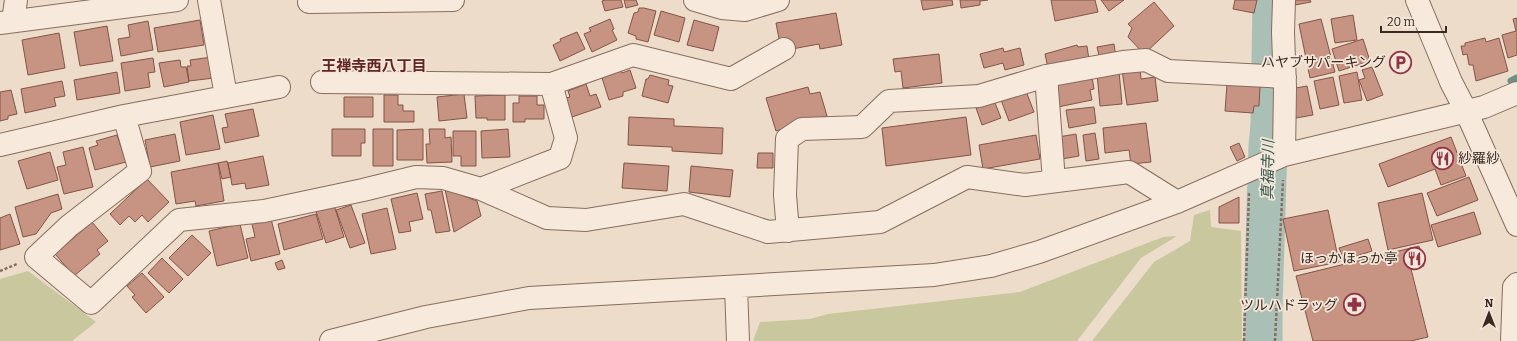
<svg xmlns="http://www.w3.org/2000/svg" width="1517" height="341" viewBox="0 0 1517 341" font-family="Bitter,'Noto Sans JP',serif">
  <rect width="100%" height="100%" fill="#ecdcc9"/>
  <!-- green -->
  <path fill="#c9c79e" d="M1210 210 1211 227 1241 231 1242 341H1092L1154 262 1190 241 1194 215Z
    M1177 236 1141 258 1077 341H753L760 322 810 319 828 314 1020 292 1163 237Z
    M28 271 96 322 72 341H0V279Z"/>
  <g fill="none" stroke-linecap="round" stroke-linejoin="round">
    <!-- stream -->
    <path stroke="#718f82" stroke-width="7" d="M1511 81 1517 78
      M1268 146 1276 135"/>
    <!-- river -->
    <path stroke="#aac0b6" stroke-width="39" d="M1263 341V307L1268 146 1270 125 1272 0"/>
  </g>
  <!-- building -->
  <path fill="#c79382" stroke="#845447" d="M605 0H621L623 7 605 11 602 1Z
    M624 0H636L638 5 626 8Z
    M921 0H952L953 5 923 10Z
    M960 0H988L980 1V5L961 8Z
    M1051 0H1095L1098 12 1055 21Z
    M1101 0H1124L1109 11Z
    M1235 0H1257L1254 13 1233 9Z
    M1294 0H1310L1311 2 1295 5Z
    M1154 2 1174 26 1144 54 1128 37 1132 28 1128 24Z
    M639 8H644L656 11 648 42 636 39V36L628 33 634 13 638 12Z
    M661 11 685 18 679 42 654 35Z
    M836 13 842 45 820 49 819 44 792 49 780 44 776 23Z
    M1353 15 1357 40 1335 43 1331 19Z
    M1517 18V55L1508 58 1502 35 1516 31 1513 19Z
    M610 19 614 29 612 30 617 40 592 52 584 34 591 31 589 28Z
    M1321 19 1335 72 1310 78 1299 24Z
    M200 20 204 45 158 52 154 28Z
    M694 20 719 27 713 51 687 45Z
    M148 21 153 50 121 56 118 39 130 37 128 25Z
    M107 26 113 61 80 66 74 32Z
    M577 32 585 49 560 61 553 45 561 41 560 39Z
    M59 33 65 68 28 75 22 40Z
    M1485 38 1486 42 1499 38 1508 71 1476 81 1473 65H1469L1467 54 1463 55 1461 46H1465V43Z
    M1363 39 1370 61 1339 71 1332 49Z
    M1114 44 1116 57 1100 60 1097 47Z
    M1077 45 1078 47 1087 46 1089 60 1048 68 1045 54Z
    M1003 48 1004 52 1020 48 1024 65 1005 70 1003 63 984 68 980 54Z
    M939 54 942 83 903 88 901 71 895 72 893 59Z
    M212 57 214 78 189 81 187 66H191L190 60Z
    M153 58 155 72 148 73 150 87 125 91 121 63Z
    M180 60 181 67H186L189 82 164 87 159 63Z
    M1372 67 1383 95 1367 101 1359 80 1365 78 1362 70Z
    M1140 68 1141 79 1155 77 1158 101 1127 105 1122 70Z
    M630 70 636 88 623 92V96L609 100 602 78 621 71 622 73Z
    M1119 71 1122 104 1100 106 1097 73Z
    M117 72 120 93 77 100 74 80Z
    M1357 72 1362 100 1344 103 1339 76Z
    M650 75 669 80 668 85 673 86 668 103 642 96 646 79H648Z
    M1092 77 1094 89 1090 90 1092 100 1058 107 1053 86Z
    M1333 77 1339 105 1320 109 1314 81Z
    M62 81 65 96 54 98 56 106 25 113 21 89Z
    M586 84 590 96 596 94 601 107 572 117 566 98 570 97 568 91Z
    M1227 84 1260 86 1259 106H1254L1253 113 1225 111Z
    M1307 86 1313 115 1296 118 1290 89Z
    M808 87 810 94 820 92 827 116 776 131 766 98Z
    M11 90 17 114 8 116V119L0 121V92Z
    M1026 91 1034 112 1009 121 1001 100Z
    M464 94 467 118 439 121 437 97Z
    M384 95H398V105H403V111H414V122H384Z
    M505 95V120H487V118H476L475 96Z
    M519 96H537V105H544V119H525V122H513V103H519Z
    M344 97H373V117H344Z
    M993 98 1001 118 982 125 975 105Z
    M1094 107 1096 123 1069 128 1066 110Z
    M253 109 259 136 225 143 222 128 228 127 225 114Z
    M213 115 220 149 186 155 180 122Z
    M629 117 674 119V126L723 128 722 154 672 151V147L628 145Z
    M966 117 971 155 886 166 882 128Z
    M1146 123 1151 162 1131 164 1129 150 1105 153 1103 128Z
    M332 129H365V143H361V156H332Z
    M373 129H393V166H373Z
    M423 129V160H397V130Z
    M429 129H445V138L451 137 452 162 427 163 426 144H430Z
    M508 129 510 157 482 158 481 131Z
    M453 131H476V166H461V156H453Z
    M1095 133 1099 159 1086 161 1083 135Z
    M175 134 180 161 150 167 145 140Z
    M1076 134 1079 156 1062 159 1058 137Z
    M117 135 126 162 95 170 89 148 98 145 96 141Z
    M1036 135 1040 159 983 169 979 145Z
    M1451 137 1466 176 1441 185 1435 169 1388 187 1379 164Z
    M1239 143 1245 157 1237 161 1230 147Z
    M83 147 93 187 64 194 57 167 66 165 63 152Z
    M50 152 58 180 27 189 18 161Z
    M758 153H773V168H757Z
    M263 156 269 185 246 189 245 183 232 185 228 163Z
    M227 161 231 177 222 179 218 163Z
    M218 163 224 201 196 206 195 201 176 204 171 172Z
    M624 163 669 166 667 191 622 188Z
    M691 166 733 170 730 197 689 192Z
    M1469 177 1478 200 1437 216 1427 193Z
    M147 179 169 202 148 222 142 215 135 222 129 216 120 225 110 214Z
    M445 189 477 201 481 216 454 232Z
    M442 191 450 231 436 233 431 210H428L425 194Z
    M417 193 423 219 409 222 411 231 399 233 391 199Z
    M1422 193 1433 240 1388 250 1378 203Z
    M58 194 62 209 51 213 36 234 23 237 15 207Z
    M1239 197V223H1219V207Z
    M334 205 344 237 326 243 316 211Z
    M351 205 365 243 350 248 336 210Z
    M387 208 396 249 371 254 362 214Z
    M1328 210 1339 262 1294 271 1283 219Z
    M1474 212 1481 234 1438 247 1431 225Z
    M10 214 20 244 0 250V218Z
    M316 214 323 239 284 250 278 224Z
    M271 219 280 254 251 261 246 239 255 237 252 224Z
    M92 222 108 241 97 250 100 254 74 276 55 254Z
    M240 224 248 258 217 266 209 231Z
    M192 235 211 253 188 276 169 258Z
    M1368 239 1372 251 1344 260 1339 248Z
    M1419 246 1424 266 1411 269 1428 337 1411 341H1313L1296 276Z
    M162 258 183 279 169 293 148 273Z
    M282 260 285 268 278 270 275 263Z
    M142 273 164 297 146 313 132 297 135 295 127 286Z"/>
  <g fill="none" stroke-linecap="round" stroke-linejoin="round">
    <defs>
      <path id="minor" d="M209 0 226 96
        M695 0 722 8 745 10 778 0
        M1284 0 1283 32 1285 87 1284 155
        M1417 0 1451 82 1466 111 1517 225
        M309 2 453 0
        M13 21 16 0
        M0 23 177 0
        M1046 76 1054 181
        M322 82 551 84 633 55 731 79 784 49
        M124 116 140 171 69 226 36 257 91 303 179 220 264 211 363 190 416 177 443 178 481 189 547 218 586 220 684 204 768 232 880 222 967 177 1025 185 1129 172 1177 202
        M0 145 124 116 279 87
        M481 189 560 158 566 138 551 84
        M788 231 785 195 787 139 802 129 862 127 889 101 979 96 1046 76 1123 62 1146 60 1168 71 1285 77
        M736 287 738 341
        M331 341 426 317 529 298 934 275 991 266 1039 252 1177 202 1284 155 1484 107 1517 93
        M1512 341 1514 287 1517 284"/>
    </defs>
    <!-- minor casing -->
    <use href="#minor" stroke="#876d5f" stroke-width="24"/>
    <!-- path -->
    <path stroke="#876d5f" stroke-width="2.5" stroke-dasharray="3 2" stroke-linecap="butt" d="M0 271 17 264
      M1244 341 1249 193
      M1275 341 1283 180"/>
    <!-- minor -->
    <use href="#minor" stroke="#f7eadc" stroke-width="22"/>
  </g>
  <!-- icons -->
  <defs>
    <symbol id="parking-ring" viewBox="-11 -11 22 22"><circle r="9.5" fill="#f4e7d9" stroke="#923345" stroke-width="1.5"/><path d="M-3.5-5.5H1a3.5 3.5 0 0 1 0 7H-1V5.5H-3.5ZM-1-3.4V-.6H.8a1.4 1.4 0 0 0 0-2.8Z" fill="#923345"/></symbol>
    <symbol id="restaurant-ring" viewBox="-11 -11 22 22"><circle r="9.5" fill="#f4e7d9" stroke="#923345" stroke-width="1.5"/><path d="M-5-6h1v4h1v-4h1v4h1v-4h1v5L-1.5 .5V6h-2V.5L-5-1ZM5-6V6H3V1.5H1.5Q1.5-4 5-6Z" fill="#923345"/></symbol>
    <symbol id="pharmacy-ring" viewBox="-11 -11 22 22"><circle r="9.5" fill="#f4e7d9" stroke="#923345" stroke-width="1.5"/><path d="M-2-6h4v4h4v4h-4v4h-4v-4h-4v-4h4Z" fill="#923345"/></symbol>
  </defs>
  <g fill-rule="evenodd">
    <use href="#parking-ring" x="1388" y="50" width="25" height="25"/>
    <use href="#restaurant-ring" x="1430" y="146" width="25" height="25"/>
    <use href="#restaurant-ring" x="1402" y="246" width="25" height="25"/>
    <use href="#pharmacy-ring" x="1342" y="292" width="25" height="25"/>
  </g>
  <g text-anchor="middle" stroke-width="3.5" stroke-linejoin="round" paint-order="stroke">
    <!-- poi labels -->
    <g font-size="14" fill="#392922" stroke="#f4e7d9" text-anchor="end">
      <text x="1386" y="67">ハヤブサパーキング</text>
      <text x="1458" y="163" text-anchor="start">紗羅紗</text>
      <text x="1398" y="263">ほっかほっか亭</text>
      <text x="1338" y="310">ツルハドラッグ</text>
    </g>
    <!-- neighbourhood labels -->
    <g font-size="15" font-weight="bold" fill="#622624" stroke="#f4e7d9">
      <text x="374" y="71">王禅寺西八丁目</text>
    </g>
    <!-- water labels -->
    <g font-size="15" font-style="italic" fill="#32574e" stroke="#f4e7d9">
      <text transform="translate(1268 170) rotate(-89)" y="5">真福寺川</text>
    </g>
  </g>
  <!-- north arrow -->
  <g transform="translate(1489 313)" stroke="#f4e7d9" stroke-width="3" paint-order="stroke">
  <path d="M0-3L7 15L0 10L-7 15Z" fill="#392922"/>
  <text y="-6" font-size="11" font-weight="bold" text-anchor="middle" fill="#392922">N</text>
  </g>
  <!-- scale -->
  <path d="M1381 26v6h65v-6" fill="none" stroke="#392922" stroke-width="2"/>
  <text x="1387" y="26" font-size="12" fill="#392922" stroke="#f4e7d9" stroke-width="3" paint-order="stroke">20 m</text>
</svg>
